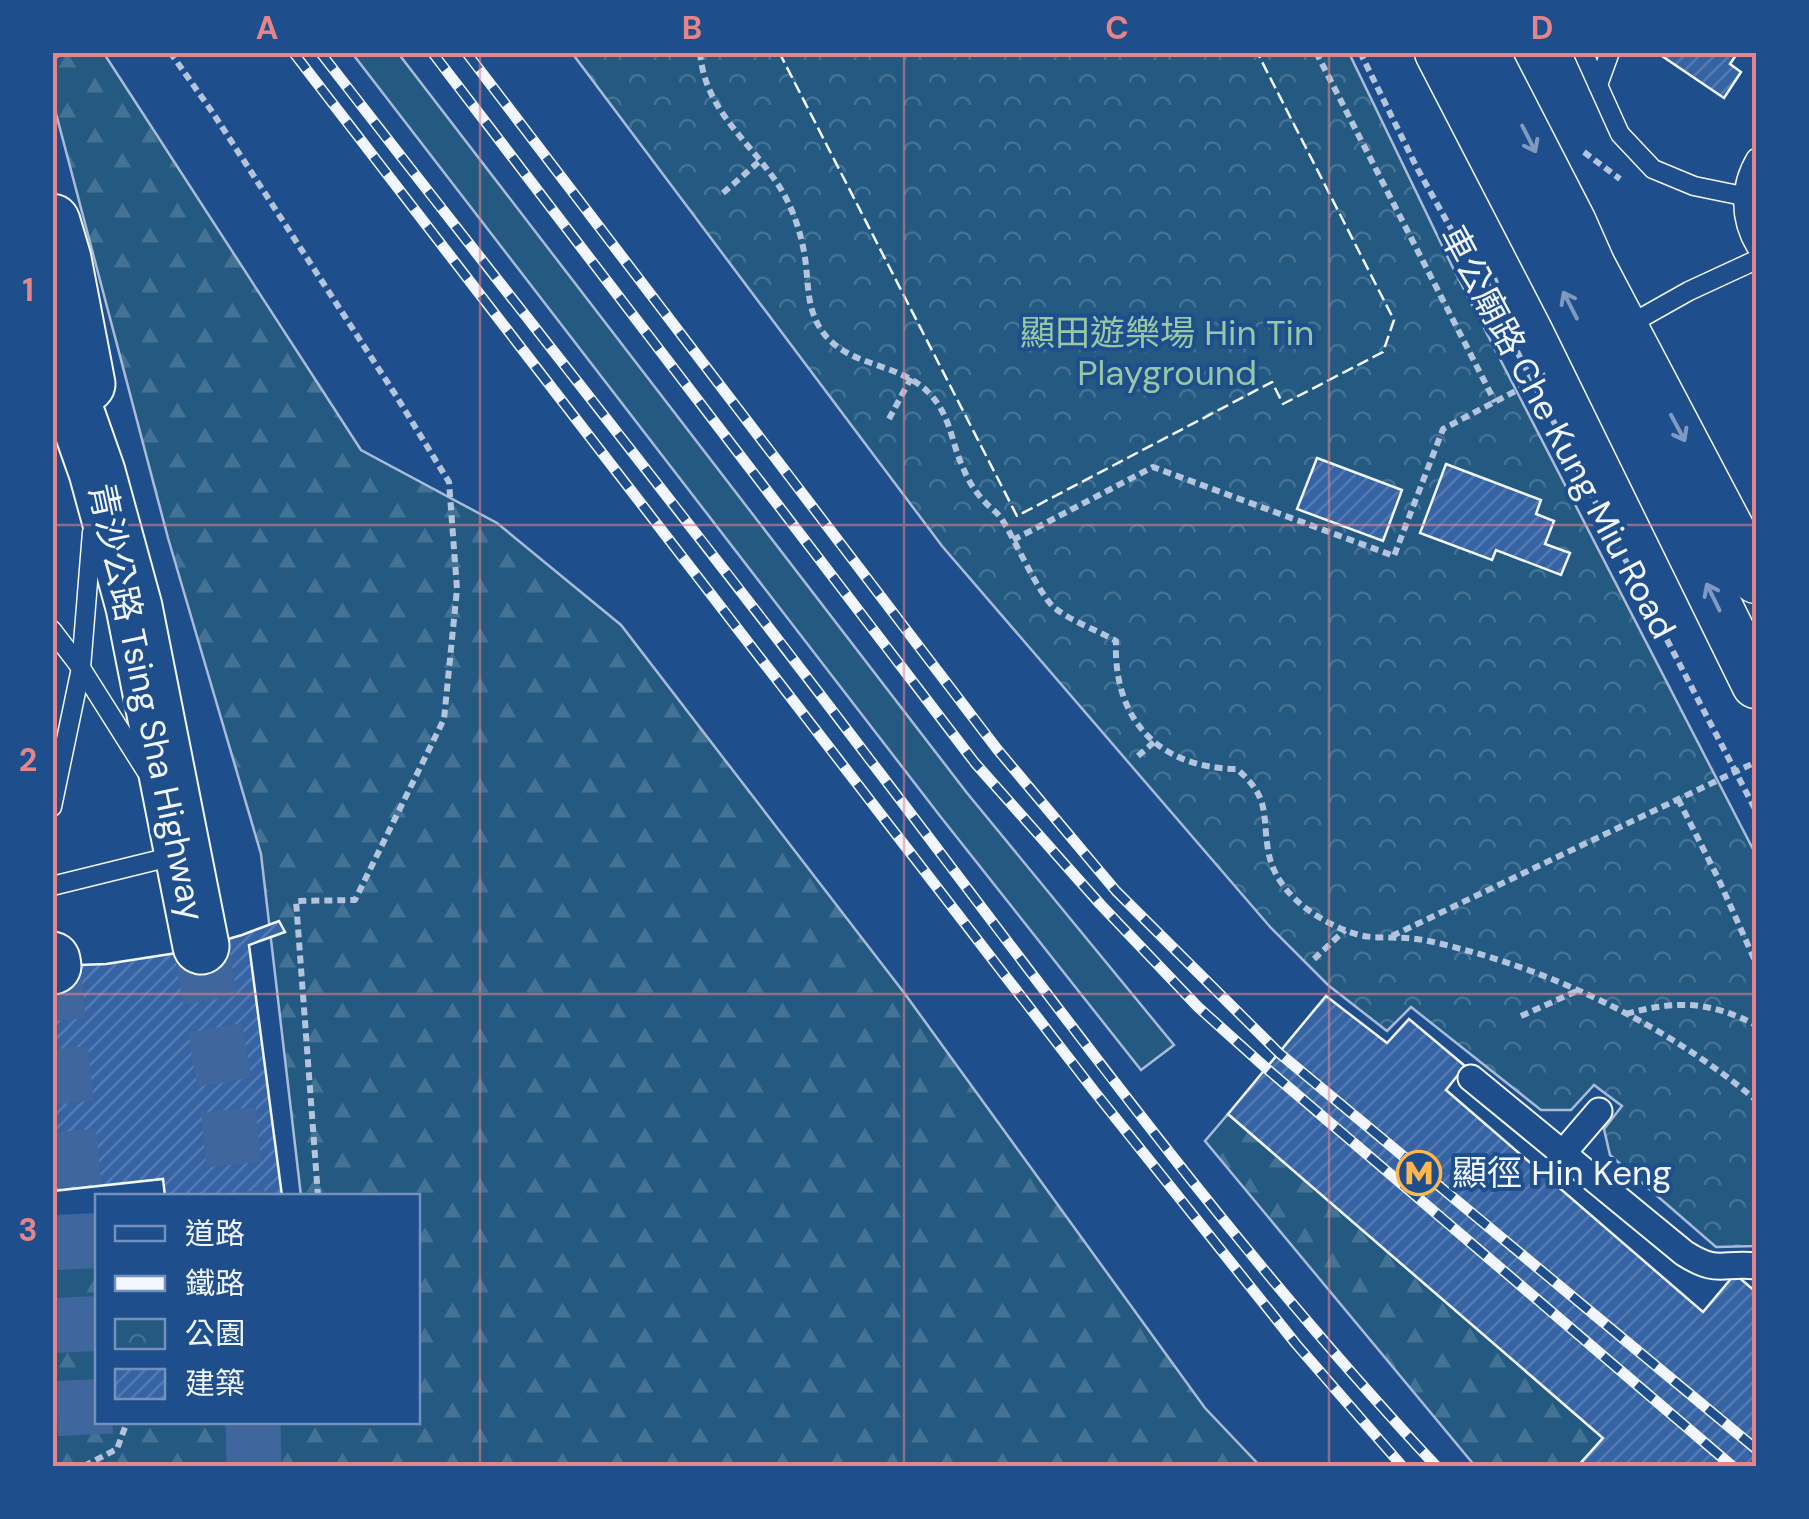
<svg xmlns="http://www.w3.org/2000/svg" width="1809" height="1519" viewBox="0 0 1809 1519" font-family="'DM Sans','Noto Sans TC',sans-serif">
<defs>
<pattern id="forest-firs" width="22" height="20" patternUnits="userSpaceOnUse" patternTransform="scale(2.5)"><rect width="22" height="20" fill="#245a82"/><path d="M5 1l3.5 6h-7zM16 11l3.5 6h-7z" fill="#447295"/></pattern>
<pattern id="park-crowns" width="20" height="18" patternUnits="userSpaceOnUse" patternTransform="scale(2.5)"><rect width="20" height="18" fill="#245a82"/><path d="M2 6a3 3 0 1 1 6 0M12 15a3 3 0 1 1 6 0" fill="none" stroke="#447295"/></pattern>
<pattern id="building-hatch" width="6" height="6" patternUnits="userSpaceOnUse" patternTransform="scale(2.5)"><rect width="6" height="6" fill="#3563a3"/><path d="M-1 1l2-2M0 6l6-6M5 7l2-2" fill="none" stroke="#537ab1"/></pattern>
</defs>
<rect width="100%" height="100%" fill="#1f4e8c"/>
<!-- green -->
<polygon fill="#245a82" stroke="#a8bbd7" stroke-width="2.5" points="352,53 398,53 967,793 1174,1045 1141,1070 940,816"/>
<!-- forest -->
<g fill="url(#forest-firs)" stroke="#a8bbd7" stroke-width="2.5">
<polygon points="103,52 361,450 497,523 621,625 905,994 1205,1408 1260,1466 53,1466 52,1213 54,1221 97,1217 98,1422 418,1422 418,1196 301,1196 261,854 168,538 53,102 53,59 65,53"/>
<polygon points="1228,1114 1603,1438 1578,1466 1475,1466 1205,1141"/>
</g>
<!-- park -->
<polygon fill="url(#park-crowns)" stroke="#a8bbd7" stroke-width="2.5" points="572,53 1349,53 1452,266 1756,855 1756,1246 1716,1247 1610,1155 1604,1129 1622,1106 1594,1085 1571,1110 1541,1110 1411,1007 1387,1031 1328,985 1271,928 942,546"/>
<!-- building -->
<g fill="url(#building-hatch)" stroke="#f2f6ff" stroke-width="2.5">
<polygon points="1656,52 1738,52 1730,64 1741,72 1724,98"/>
<polygon points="1317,458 1402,490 1383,541 1297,509"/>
<polygon points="1446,464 1541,500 1536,514 1554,521 1545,544 1570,553 1561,575 1496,550 1492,560 1420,533"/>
<polygon points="279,921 285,932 249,945 282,1196 165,1196 163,1179 52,1191 52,966 106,964 183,952 242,935"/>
<polygon points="1326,996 1387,1043 1409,1019 1465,1066 1446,1090 1703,1312 1735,1274 1756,1292 1756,1466 1578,1466 1603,1438 1228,1114"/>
</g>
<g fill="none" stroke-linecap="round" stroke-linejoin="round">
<!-- motorway-tunnel -->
<g stroke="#3f679d" stroke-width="55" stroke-dasharray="55 28" stroke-linecap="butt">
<polyline points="201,946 227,1099 237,1196"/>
<polyline points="53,966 74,1187 87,1466"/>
<polyline points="253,1422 254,1466"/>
</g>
<defs>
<g id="service">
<polyline points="1583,52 1620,134 1653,169 1694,186 1743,196"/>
<polyline points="1598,85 1610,52"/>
<path d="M 1756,158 C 1739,186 1739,219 1756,247"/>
<polyline points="1625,327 1689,291 1756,260"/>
<polyline points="52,630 81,668 146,771"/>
<polyline points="52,807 81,668 92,532"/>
<polyline points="52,886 178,855"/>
</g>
<g id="pedestrian">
<path d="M 1471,1078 L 1684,1253 C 1718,1275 1722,1262 1756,1266"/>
<polyline points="1563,1153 1599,1111"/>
</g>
<g id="secondary">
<polyline points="1439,52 1573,311 1756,684"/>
<polyline points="1484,52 1572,223 1591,266 1756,579"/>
</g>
<g id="motorway">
<polyline points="52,222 63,259 87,384"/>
<polyline points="52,344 97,472 134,607 201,946"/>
<polyline points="52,960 53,966"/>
</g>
</defs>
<!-- service casing -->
<use href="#service" stroke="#f2f6ff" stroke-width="21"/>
<!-- pedestrian casing -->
<use href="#pedestrian" stroke="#f2f6ff" stroke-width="29"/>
<!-- secondary casing -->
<use href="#secondary" stroke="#f2f6ff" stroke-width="51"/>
<!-- motorway casing -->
<use href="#motorway" stroke="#f2f6ff" stroke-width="59"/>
<!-- path -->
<g stroke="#b3c4dc" stroke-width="6" stroke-dasharray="8 5" stroke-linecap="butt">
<polyline points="170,52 213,113 395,394 449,482 457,589 444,719 355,900 296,901 318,1196"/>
<path d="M 700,52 C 705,117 760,147 787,200 C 796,218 802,238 805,258 C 809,284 806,308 822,331 C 849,369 900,361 931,395 C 952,419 951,443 964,470 C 969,482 976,493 985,502 C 990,508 996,511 1001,518 C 1014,537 1040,598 1056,609 C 1073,622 1097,630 1116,641 C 1113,719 1158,768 1237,769 C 1270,798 1262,811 1268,850 C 1273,881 1296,904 1322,919 C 1336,927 1355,936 1372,937 C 1387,938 1402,937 1417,939 C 1437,942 1457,948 1476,953 C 1577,982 1676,1033 1756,1100"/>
<polyline points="1316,52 1495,402"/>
<polyline points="1360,52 1417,168 1483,286 1756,811"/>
<polyline points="1584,152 1620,179"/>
<polyline points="723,193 762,159"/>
<polyline points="1483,286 1498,280"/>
<polyline points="889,419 911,378"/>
<polyline points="1013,540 1153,467 1394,556 1443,429 1546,375"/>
<polyline points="1138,756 1154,742"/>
<polyline points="1678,799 1718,878 1756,963"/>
<polyline points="1392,936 1756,762"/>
<polyline points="1314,959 1345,930"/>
<path d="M 1626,1014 C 1676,1000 1709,1001 1756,1025"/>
<polyline points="1521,1016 1577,991"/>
<polyline points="84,1466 117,1449 127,1422"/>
</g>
<!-- service -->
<use href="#service" stroke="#1f4e8c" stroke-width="18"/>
<!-- pedestrian -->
<use href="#pedestrian" stroke="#1f4e8c" stroke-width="25"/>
<!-- secondary -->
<use href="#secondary" stroke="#1f4e8c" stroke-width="48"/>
<!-- motorway -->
<use href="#motorway" stroke="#1f4e8c" stroke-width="55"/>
<defs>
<g id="rail">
<polyline points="293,52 1094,1091 1296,1344 1402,1466"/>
<path d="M 320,52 C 503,289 690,522 870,760 C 1053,1000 1230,1246 1436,1466"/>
<polyline points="432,52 975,763 1100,904 1198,1007 1266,1068 1732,1466"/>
<polyline points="466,52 997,749 1116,891 1279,1053 1756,1449"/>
</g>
</defs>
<!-- rail casing -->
<use href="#rail" stroke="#f2f6ff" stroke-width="11"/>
<!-- rail -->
<use href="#rail" stroke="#1f4e8c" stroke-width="8" stroke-dasharray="22" stroke-linecap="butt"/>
<!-- fence -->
<polyline stroke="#f2f6ff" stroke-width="2.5" stroke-dasharray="12 5" stroke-linecap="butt" points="779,52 1017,516 1272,382 1283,404 1383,352 1394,320 1257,52"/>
</g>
<!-- one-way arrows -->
<defs><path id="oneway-shaft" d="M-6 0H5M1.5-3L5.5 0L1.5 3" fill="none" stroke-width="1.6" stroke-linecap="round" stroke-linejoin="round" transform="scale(2.5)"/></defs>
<g stroke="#7e9ac0">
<use href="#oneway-shaft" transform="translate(1529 139) rotate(63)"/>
<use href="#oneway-shaft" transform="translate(1570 305) rotate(-117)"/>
<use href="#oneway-shaft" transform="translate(1678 428) rotate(62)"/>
<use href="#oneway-shaft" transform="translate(1713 597) rotate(-116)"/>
</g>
<!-- grid -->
<path fill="none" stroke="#e38589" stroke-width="2.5" stroke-opacity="0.55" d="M 480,52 L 480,1466M 904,52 L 904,1466M 1329,52 L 1329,1466M 52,525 L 1756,525M 52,994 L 1756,994"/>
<!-- icons -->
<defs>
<symbol id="metro-ring" viewBox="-11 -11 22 22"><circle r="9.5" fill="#1f4e8c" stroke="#ffb74d" stroke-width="1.5"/><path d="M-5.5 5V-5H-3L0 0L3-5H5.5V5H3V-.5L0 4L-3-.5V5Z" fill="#ffb74d"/></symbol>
</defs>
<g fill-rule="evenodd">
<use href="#metro-ring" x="1394" y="1148" width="50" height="50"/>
</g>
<g text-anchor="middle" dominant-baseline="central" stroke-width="8" stroke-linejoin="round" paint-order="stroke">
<!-- park labels -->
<g font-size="35" fill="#97c8a6" stroke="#1f4e8c">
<text x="1167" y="333">顯田遊樂場 Hin Tin<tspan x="1167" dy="40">Playground</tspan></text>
</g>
<!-- street labels -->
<g font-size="35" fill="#f2f6ff" stroke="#1f4e8c">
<text transform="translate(1558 432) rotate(62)">車公廟路 Che Kung Miu Road</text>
<text transform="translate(147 702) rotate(78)">青沙公路 Tsing Sha Highway</text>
</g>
<!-- poi labels -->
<g font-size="35" fill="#f2f6ff" stroke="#1f4e8c" text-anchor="start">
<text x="1452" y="1173">顯徑 Hin Keng</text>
</g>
</g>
<!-- border -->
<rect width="1809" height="1519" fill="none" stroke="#1f4e8c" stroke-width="110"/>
<!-- legend -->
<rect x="95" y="1194" width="325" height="230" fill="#1f4e8c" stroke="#7391ba" stroke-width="2.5"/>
<rect x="115" y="1226" width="50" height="15" fill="#1f4e8c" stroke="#7391ba" stroke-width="2.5"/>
<text x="185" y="1244" font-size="30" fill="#f2f6ff">道路</text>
<rect x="115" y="1276" width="50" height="15" fill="#f2f6ff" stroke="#7391ba" stroke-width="2.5"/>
<text x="185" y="1294" font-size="30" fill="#f2f6ff">鐵路</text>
<rect x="115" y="1319" width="50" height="30" fill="url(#park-crowns)" stroke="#7391ba" stroke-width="2.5"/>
<text x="185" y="1344" font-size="30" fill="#f2f6ff">公園</text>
<rect x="115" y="1369" width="50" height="30" fill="url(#building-hatch)" stroke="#7391ba" stroke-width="2.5"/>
<text x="185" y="1394" font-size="30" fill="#f2f6ff">建築</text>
<rect x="55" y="55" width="1699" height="1409" fill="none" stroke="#e38589" stroke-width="4"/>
<g font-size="32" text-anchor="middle" font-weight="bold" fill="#e38589">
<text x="267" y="39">A</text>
<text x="692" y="39">B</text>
<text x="1117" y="39">C</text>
<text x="1542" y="39">D</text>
<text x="28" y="301">1</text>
<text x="28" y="771">2</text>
<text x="28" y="1241">3</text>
</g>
</svg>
